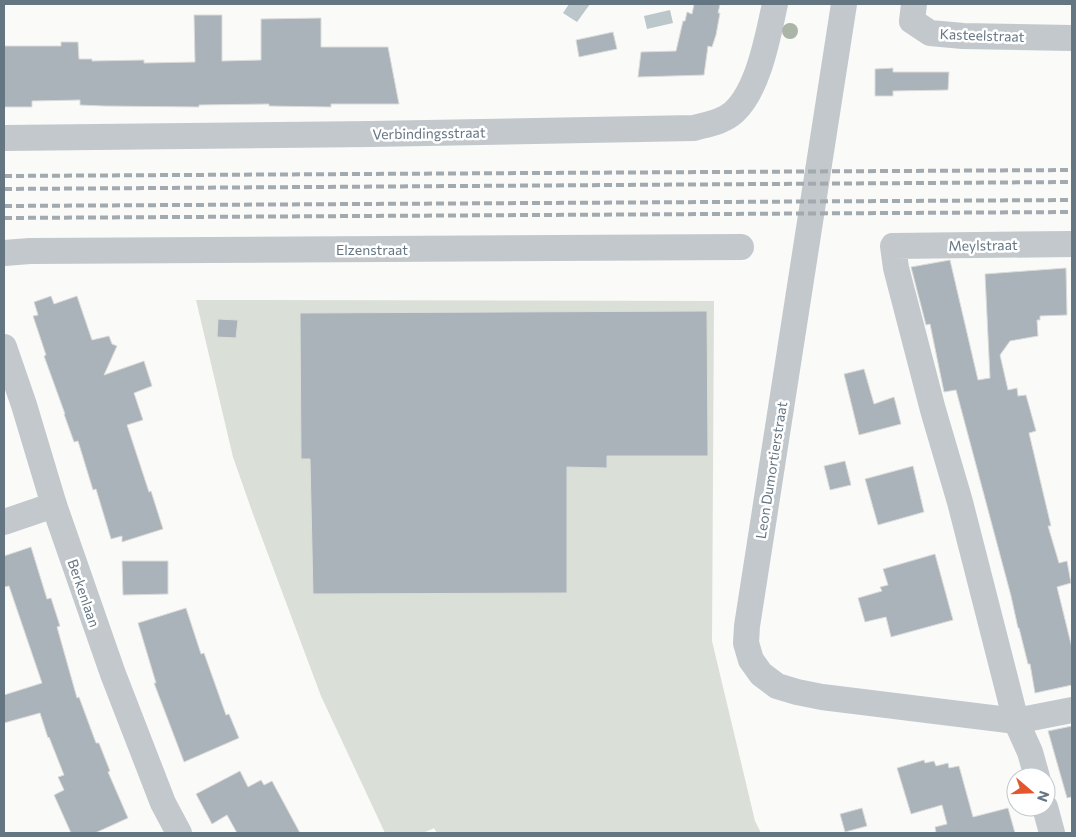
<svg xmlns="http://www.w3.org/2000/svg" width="1076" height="837" viewBox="0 0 1076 837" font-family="Commissioner,sans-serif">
<rect width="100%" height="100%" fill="#fafaf8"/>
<!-- pitch -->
<polygon fill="#dadfd7" points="196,300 714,301 712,641 755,821 761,833 437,833 434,828 423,833 385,833 321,696 253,514 233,457"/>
<!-- water -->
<g fill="#bbc7cb">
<polygon points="569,4 590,4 577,22 563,13"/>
<polygon points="670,10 673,23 647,29 644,16"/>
</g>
<!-- building -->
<g fill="#aab3b9" stroke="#dcdcda">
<polygon points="694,4 720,4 718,13 720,13 716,35 712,47 708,46 704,75 638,77 641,52 676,51 683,21 685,21 687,12 692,14"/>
<polygon points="194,15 222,15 222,61 261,60 261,19 321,18 321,47 388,47 399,104 331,104 331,107 269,106 269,104 199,105 199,107 104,106 80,105 80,100 32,101 32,107 4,107 4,46 61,46 61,42 78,42 79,59 92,59 92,61 144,60 144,63 195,62"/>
<polygon points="613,32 617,49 579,57 576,40"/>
<polygon points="893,68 893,72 949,72 948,90 893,91 893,96 875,96 875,69"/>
<polygon points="950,260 978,380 990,378 985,274 1066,268 1067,315 1040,316 1040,320 1037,320 1038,336 1010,341 1000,355 1008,390 1017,388 1018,396 1026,395 1036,431 1029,433 1051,526 1048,526 1059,563 1067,561 1071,583 1057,587 1072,648 1072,685 1035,693 1030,664 1028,664 1019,628 1018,628 1011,596 956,390 944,392 930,324 926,325 911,267"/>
<polygon points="51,296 54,304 77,296 92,340 109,336 112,344 117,346 104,375 144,361 152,386 134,393 143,420 127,425 149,492 151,491 163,529 122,542 122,536 111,539 96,489 93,490 78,441 74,442 64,414 65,414 44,356 46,355 33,316 38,315 34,302"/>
<polygon points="707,311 708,456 607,456 607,468 567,467 567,593 313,594 310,459 301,459 300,313"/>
<polygon points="218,319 238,320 236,338 217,337"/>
<polygon points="864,369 874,404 894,397 901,424 859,435 844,374"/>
<polygon points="845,461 851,485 830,490 824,466"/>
<polygon points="913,466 924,512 878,525 865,479"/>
<polygon points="31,547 47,599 51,598 60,626 57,627 77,698 79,697 96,743 99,743 110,771 108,772 128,818 95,833 71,833 54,795 64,790 58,777 64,775 49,737 48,738 40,713 4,723 4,695 42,683 9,586 4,587 4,556"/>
<polygon points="935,554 953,620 891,637 886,617 865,622 858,598 882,591 880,587 888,585 883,569"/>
<polygon points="122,561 168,561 168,594 123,595"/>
<polygon points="186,608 201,654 204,653 226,715 229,714 239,738 184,762 154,683 156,683 138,623"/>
<polygon points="1072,726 1072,797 1067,798 1048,731"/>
<polygon points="924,760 925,763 934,761 936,766 948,763 949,768 959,766 973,817 1008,808 1015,833 936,833 935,827 947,824 942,805 911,814 897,768"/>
<polygon points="240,771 248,787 261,780 264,785 272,781 300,833 237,833 227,815 212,824 196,794"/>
<polygon points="862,808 867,826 845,832 840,814"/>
</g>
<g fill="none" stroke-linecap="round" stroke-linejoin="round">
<!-- minor -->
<g stroke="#c3c8cc" stroke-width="26">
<polyline points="844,4 747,626 746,643 751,660 761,674 777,686 797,692 822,697 1016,721 1072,710"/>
<polyline points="914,4 912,21 930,33 963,36 1072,38"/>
<path d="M 4,138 L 371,134 L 694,128 C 708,124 723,122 734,112 C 759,89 768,35 775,4"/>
<polyline points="4,253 30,251 741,247"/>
<polyline points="4,347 24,405 54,505 113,674 163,803 179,833"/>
<polyline points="4,522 54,505"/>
<polyline points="1037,777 1030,752 1016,721 960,502 933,410 896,268 893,246 1072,244"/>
<polyline points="1045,807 1052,833"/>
</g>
<!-- rail -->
<g stroke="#a2aab0" stroke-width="4" stroke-dasharray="8 4" stroke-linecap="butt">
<polyline points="4,176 1072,170"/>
<polyline points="4,189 1072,182"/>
<polyline points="4,206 1072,200"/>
<polyline points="4,218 1072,212"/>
</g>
</g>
<!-- trees -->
<circle fill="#aab4a7" cx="790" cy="31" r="8"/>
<g text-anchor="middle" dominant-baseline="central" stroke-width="5" stroke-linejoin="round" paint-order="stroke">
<!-- street labels -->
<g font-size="14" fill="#657683" stroke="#fff">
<text transform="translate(982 35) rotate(2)">Kasteelstraat</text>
<text transform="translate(429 133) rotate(-1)">Verbindingsstraat</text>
<text transform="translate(983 245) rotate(-1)">Meylstraat</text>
<text x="372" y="249">Elzenstraat</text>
<text transform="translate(771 470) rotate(-81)">Leon Dumortierstraat</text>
<text transform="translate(84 593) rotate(71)">Berkenlaan</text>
</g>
</g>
<!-- border -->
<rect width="1076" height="837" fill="none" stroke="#657683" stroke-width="10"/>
<!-- north arrow -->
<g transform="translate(1031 792) rotate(109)"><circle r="24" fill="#ffffff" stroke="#c1c8cd"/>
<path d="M0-4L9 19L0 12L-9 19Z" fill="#e4572e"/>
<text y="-8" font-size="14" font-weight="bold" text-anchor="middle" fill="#657683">N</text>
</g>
</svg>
